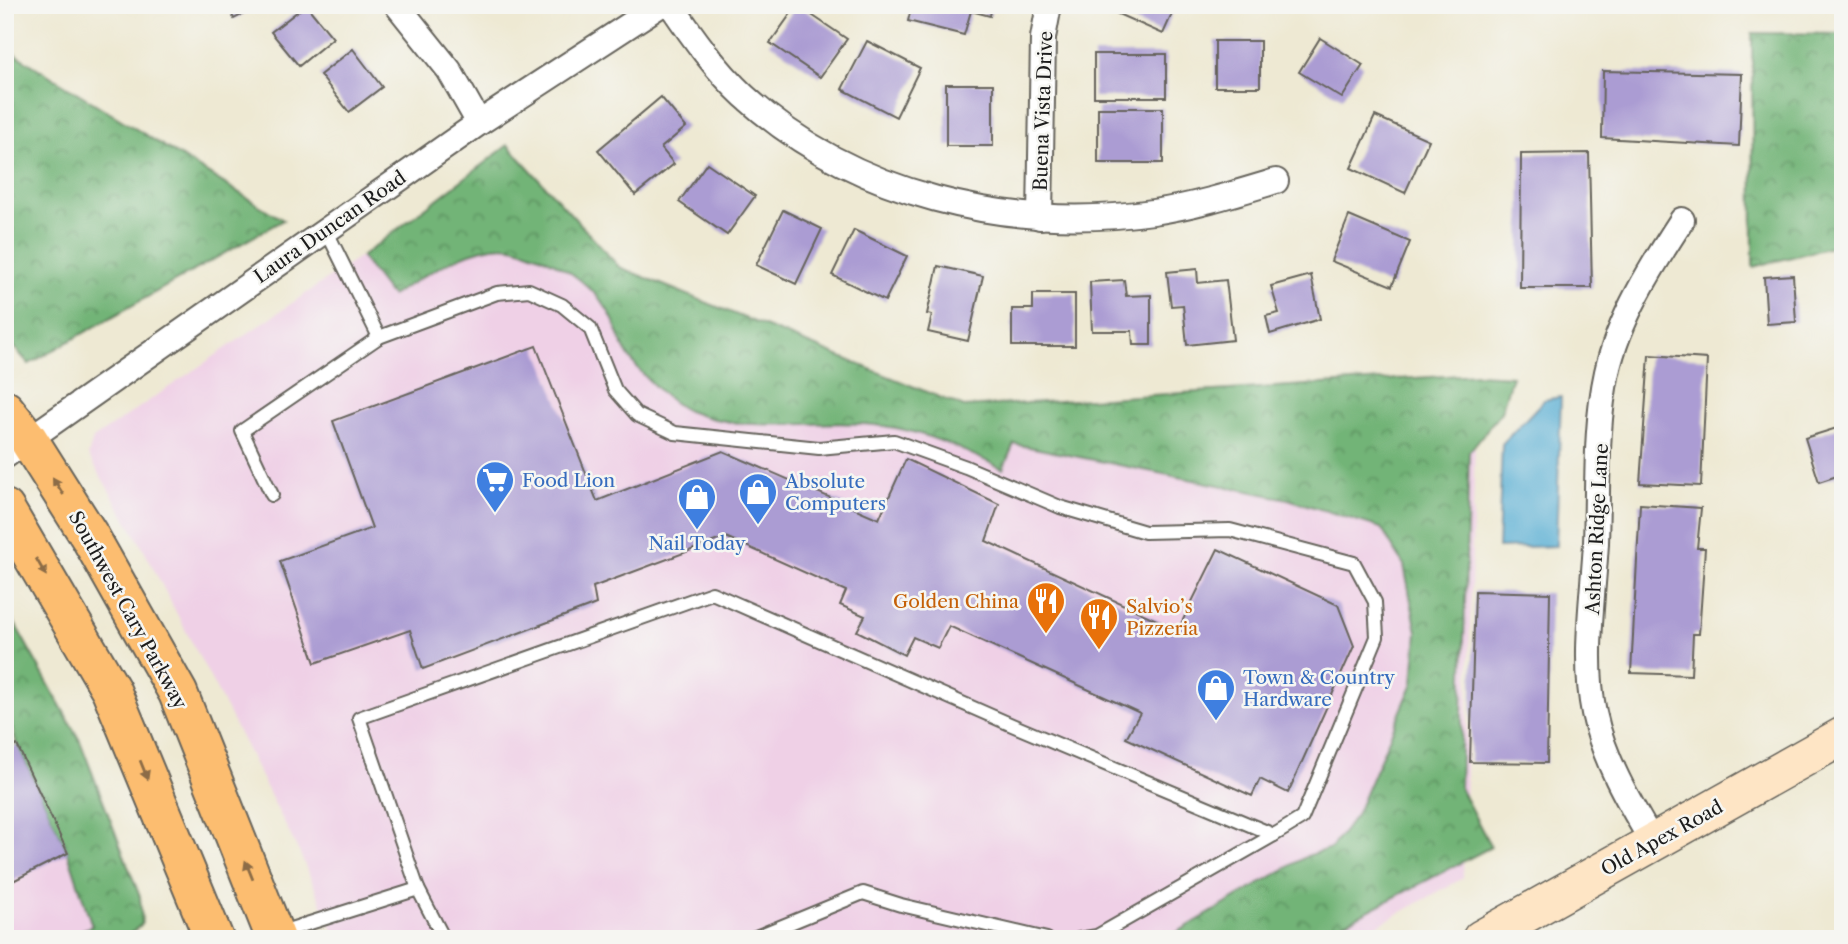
<svg xmlns="http://www.w3.org/2000/svg" width="1848" height="944" viewBox="0 0 1848 944" font-family="'Libre Caslon Text',serif">
<defs>
<pattern id="forest-crowns" width="20" height="18" patternUnits="userSpaceOnUse" patternTransform="scale(1.75)"><rect width="20" height="18" fill="#72b477"/><path d="M2 6a3 3 0 1 1 6 0M12 15a3 3 0 1 1 6 0" fill="none" stroke="#5d9261"/></pattern>
</defs>
<rect width="100%" height="100%" fill="#f6f6f2"/>
<filter id="ink" filterUnits="userSpaceOnUse"><feTurbulence type="fractalNoise" baseFrequency=".0143" numOctaves="2"/><feDisplacementMap in="SourceGraphic" scale="14" xChannelSelector="R" yChannelSelector="G"/><feConvolveMatrix kernelMatrix="1 2 1 2 8 2 1 2 1" color-interpolation-filters="sRGB"/></filter>
<filter id="wash" filterUnits="userSpaceOnUse"><feTurbulence type="fractalNoise" baseFrequency=".00686" numOctaves="4" result="noise"/><feDisplacementMap in="SourceGraphic" scale="28" xChannelSelector="R" yChannelSelector="G"/><feGaussianBlur stdDeviation="1.57" result="paint"/><feColorMatrix in="noise" values="0 0 0 0 0 0 0 0 0 0 0 0 0 0 0 0 0 1.4 0 .05"/><feComposite in="paint" operator="in"/></filter>
<g filter="url(#wash)">
<rect width="100%" height="100%" fill="#eee9d3"/>
<!-- built -->
<g fill="#efd0e6">
<polygon points="508,145 619,267 964,407 1477,374 1463,878 1353,939 337,939 300,854 228,712 138,539 88,455 93,439 383,241"/>
<polygon points="68,853 92,926 62,939 5,939 5,885"/>
</g>
<!-- forest -->
<g fill="url(#forest-crowns)" stroke="#47684a" stroke-width="2">
<polygon points="1752,33 1843,34 1843,244 1753,267"/>
<polygon points="5,48 283,220 29,364 5,337"/>
<path d="M 508,145 L 619,267 L 964,407 L 1477,374 L 1512,376 L 1501,412 L 1469,452 L 1460,788 L 1491,847 L 1314,939 L 1166,939 L 1307,856 L 1331,848 L 1356,815 L 1413,683 L 1417,632 L 1404,565 L 1381,528 L 1288,499 L 1014,444 L 1003,469 C 965,451 925,431 883,426 C 819,417 750,436 688,411 C 668,402 634,368 624,348 C 619,337 616,324 610,314 C 590,280 549,255 512,247 C 475,240 421,278 391,296 L 361,257 Z"/>
<polygon points="5,606 80,741 140,897 142,924 124,939 62,939 92,926 68,853 17,745 5,703"/>
</g>
<!-- water -->
<polygon fill="#57add3" stroke="#3a6478" stroke-width="2" points="1561,397 1556,546 1498,548 1502,444 1544,400"/>
<g id="blocks">
<!-- building -->
<g fill="#ab9cd3">
<polygon points="227,5 261,5 234,19"/>
<polygon points="306,5 333,38 299,66 271,32"/>
<polygon points="797,5 847,39 820,77 770,43"/>
<polygon points="912,5 992,5 990,16 971,11 964,35 908,21"/>
<polygon points="1112,5 1176,5 1163,34 1109,10"/>
<polygon points="1320,38 1363,65 1342,98 1299,72"/>
<polygon points="867,41 920,68 896,117 842,89"/>
<rect x="1215" y="41" width="45" height="46"/>
<polygon points="353,49 382,87 349,112 320,75"/>
<rect x="1094" y="54" width="72" height="43"/>
<polygon points="1603,71 1742,74 1739,146 1602,138"/>
<rect x="946" y="84" width="47" height="62"/>
<polygon points="661,97 686,127 661,148 674,164 635,195 598,150"/>
<rect x="1098" y="108" width="65" height="55"/>
<polygon points="1375,116 1429,140 1405,193 1351,168"/>
<polygon points="1589,153 1592,288 1520,288 1521,154"/>
<polygon points="707,163 755,196 727,235 679,202"/>
<polygon points="783,210 822,229 796,284 756,265"/>
<polygon points="1349,216 1410,242 1392,286 1331,261"/>
<polygon points="854,230 907,256 885,301 832,275"/>
<polygon points="938,266 983,276 968,341 928,332 932,315 927,314"/>
<polygon points="1197,269 1198,283 1226,280 1233,340 1187,345 1183,305 1171,306 1167,272"/>
<polygon points="1311,275 1320,319 1270,334 1266,316 1279,313 1271,286"/>
<polygon points="1793,275 1796,322 1767,324 1764,277"/>
<polygon points="1124,280 1126,296 1151,295 1151,345 1133,345 1132,331 1092,331 1090,282"/>
<polygon points="1033,294 1075,294 1075,346 1012,346 1012,309 1033,309"/>
<polygon points="536,346 597,501 723,451 879,519 906,459 999,504 986,541 1178,630 1218,549 1338,605 1354,646 1288,793 1260,779 1252,796 1126,738 1140,713 949,626 938,648 913,637 904,655 857,631 865,616 840,605 846,591 726,537 593,587 596,604 423,669 410,630 315,663 280,561 372,528 333,421"/>
<polygon points="1649,355 1707,359 1701,486 1640,483"/>
<polygon points="1843,426 1843,474 1819,482 1805,438"/>
<polygon points="1640,504 1701,508 1697,548 1705,548 1699,634 1693,634 1691,675 1631,673"/>
<polygon points="1475,591 1550,593 1547,763 1470,762"/>
<polygon points="17,745 68,853 5,885 5,751"/>
</g>
</g>
</g>
<g filter="url(#ink)">
<use href="#blocks" fill-opacity="0" stroke="#66645c" stroke-width="2"/>
<g fill="none" stroke-linecap="round" stroke-linejoin="round">
<defs>
<g id="lane">
<polyline points="326,230 379,337 497,293 529,290 562,305 590,328 615,390 637,415 675,433 819,448 894,441 966,467 1060,507 1145,532 1230,530 1354,563 1375,602 1377,637 1302,818 1274,835"/>
<polyline points="272,495 242,431 379,337"/>
<polyline points="418,889 359,718 712,593 1012,725 1274,835 1097,936 1079,939"/>
<polyline points="278,933 418,889 444,939"/>
<polyline points="751,939 863,893 901,905 1047,939"/>
</g>
<g id="street">
<polyline points="397,5 449,70 479,123"/>
<path d="M 671,5 C 692,36 716,70 744,96 C 853,195 1009,232 1153,212 C 1195,206 1236,193 1276,181"/>
<polyline points="1040,217 1043,38 1049,5"/>
<polyline points="5,456 479,123 660,5"/>
<path d="M 1653,843 C 1629,802 1604,760 1594,713 C 1583,659 1593,597 1596,543 C 1598,487 1595,426 1607,372 C 1619,318 1652,266 1682,220"/>
</g>
<polyline id="secondary" points="1481,939 1843,736"/>
<g id="primary">
<polyline points="5,410 28,439 90,537 178,693 276,939"/>
<polyline points="5,509 111,690 214,939"/>
</g>
</defs>
<!-- lane casing -->
<use href="#lane" stroke="#66645c" stroke-width="16"/>
<!-- street casing -->
<use href="#street" stroke="#66645c" stroke-width="28"/>
<!-- secondary casing -->
<use href="#secondary" stroke="#66645c" stroke-width="40"/>
<!-- primary casing -->
<use href="#primary" stroke="#66645c" stroke-width="42"/>
<!-- lane -->
<use href="#lane" stroke="#fff" stroke-width="12"/>
<!-- street -->
<use href="#street" stroke="#fff" stroke-width="24"/>
<!-- secondary -->
<use href="#secondary" stroke="#fee5c5" stroke-width="37"/>
<!-- primary -->
<use href="#primary" stroke="#fcbd6f" stroke-width="38"/>
</g>
<!-- one-way arrows -->
<defs><path id="oneway-solid" d="M-6-.8H1V-3.2L6.5 0L1 3.2V.8H-6Z" transform="scale(1.75)"/></defs>
<g fill="#8c6c46">
<use href="#oneway-solid" transform="translate(58 486) rotate(-122)"/>
<use href="#oneway-solid" transform="translate(41 567) rotate(60)"/>
<use href="#oneway-solid" transform="translate(144 770) rotate(68)"/>
<use href="#oneway-solid" transform="translate(249 870) rotate(-112)"/>
</g>
</g>
<!-- icons -->
<defs>
<symbol id="supermarket-pin" viewBox="-11 -11 22 30"><path d="M0 17L-7.5 6A9.5 9.5 0 1 1 7.5 6Z" fill="#3f7fe0" stroke="#f6f6f2"/><path d="M-6-5.5h2.5l.6 2H6L4.5 2H-2.5L-4.4-4H-6ZM-1.5 3.2a1.3 1.3 0 1 0 .1 0ZM3 3.2a1.3 1.3 0 1 0 .1 0Z" fill="#fff"/></symbol>
<symbol id="shop-pin" viewBox="-11 -11 22 30"><path d="M0 17L-7.5 6A9.5 9.5 0 1 1 7.5 6Z" fill="#3f7fe0" stroke="#f6f6f2"/><path d="M-5-2.5h2.3a2.7 3.5 0 0 1 5.4 0H5L5.5 6h-11ZM-1.5-2.5h3a1.5 2.3 0 0 0-3 0Z" fill="#fff"/></symbol>
<symbol id="restaurant-pin" viewBox="-11 -11 22 30"><path d="M0 17L-7.5 6A9.5 9.5 0 1 1 7.5 6Z" fill="#e8710a" stroke="#f6f6f2"/><path d="M-5-6h1v4h1v-4h1v4h1v-4h1v5L-1.5 .5V6h-2V.5L-5-1ZM5-6V6H3V1.5H1.5Q1.5-4 5-6Z" fill="#fff"/></symbol>
</defs>
<g fill-rule="evenodd">
<use href="#supermarket-pin" x="473" y="458" width="44" height="60"/>
<use href="#shop-pin" x="736" y="470" width="44" height="60"/>
<use href="#shop-pin" x="675" y="475" width="44" height="60"/>
<use href="#restaurant-pin" x="1024" y="579" width="44" height="60"/>
<use href="#restaurant-pin" x="1077" y="595" width="44" height="60"/>
<use href="#shop-pin" x="1194" y="666" width="44" height="60"/>
</g>
<g text-anchor="middle" dominant-baseline="central" stroke-width="5" stroke-linejoin="round" paint-order="stroke">
<!-- street labels -->
<g font-size="19" fill="#1c1c1c" stroke="#f6f6f2">
<text transform="translate(1043 111) rotate(-88)">Buena Vista Drive</text>
<text transform="translate(330 227) rotate(-35)">Laura Duncan Road</text>
<text transform="translate(1597 529) rotate(-87)">Ashton Ridge Lane</text>
<text transform="translate(128 610) rotate(61)">Southwest Cary Parkway</text>
<text transform="translate(1662 838) rotate(-29)">Old Apex Road</text>
</g>
<!-- shop labels -->
<g font-size="19" fill="#366cbe" stroke="#f6f6f2" text-anchor="start">
<text x="522" y="480">Food Lion</text>
<text x="785" y="481">Absolute<tspan x="785" dy="22">Computers</tspan></text>
<text x="697" y="543" text-anchor="middle">Nail Today</text>
<text x="1243" y="677">Town &amp; Country<tspan x="1243" dy="22">Hardware</tspan></text>
</g>
<!-- food labels -->
<g font-size="19" fill="#c56008" stroke="#f6f6f2" text-anchor="end">
<text x="1019" y="601">Golden China</text>
<text x="1126" y="606" text-anchor="start">Salvio’s<tspan x="1126" dy="22">Pizzeria</tspan></text>
</g>
</g>
<!-- margin -->
<rect width="1848" height="944" fill="none" stroke="#f6f6f2" stroke-width="28"/>
</svg>
